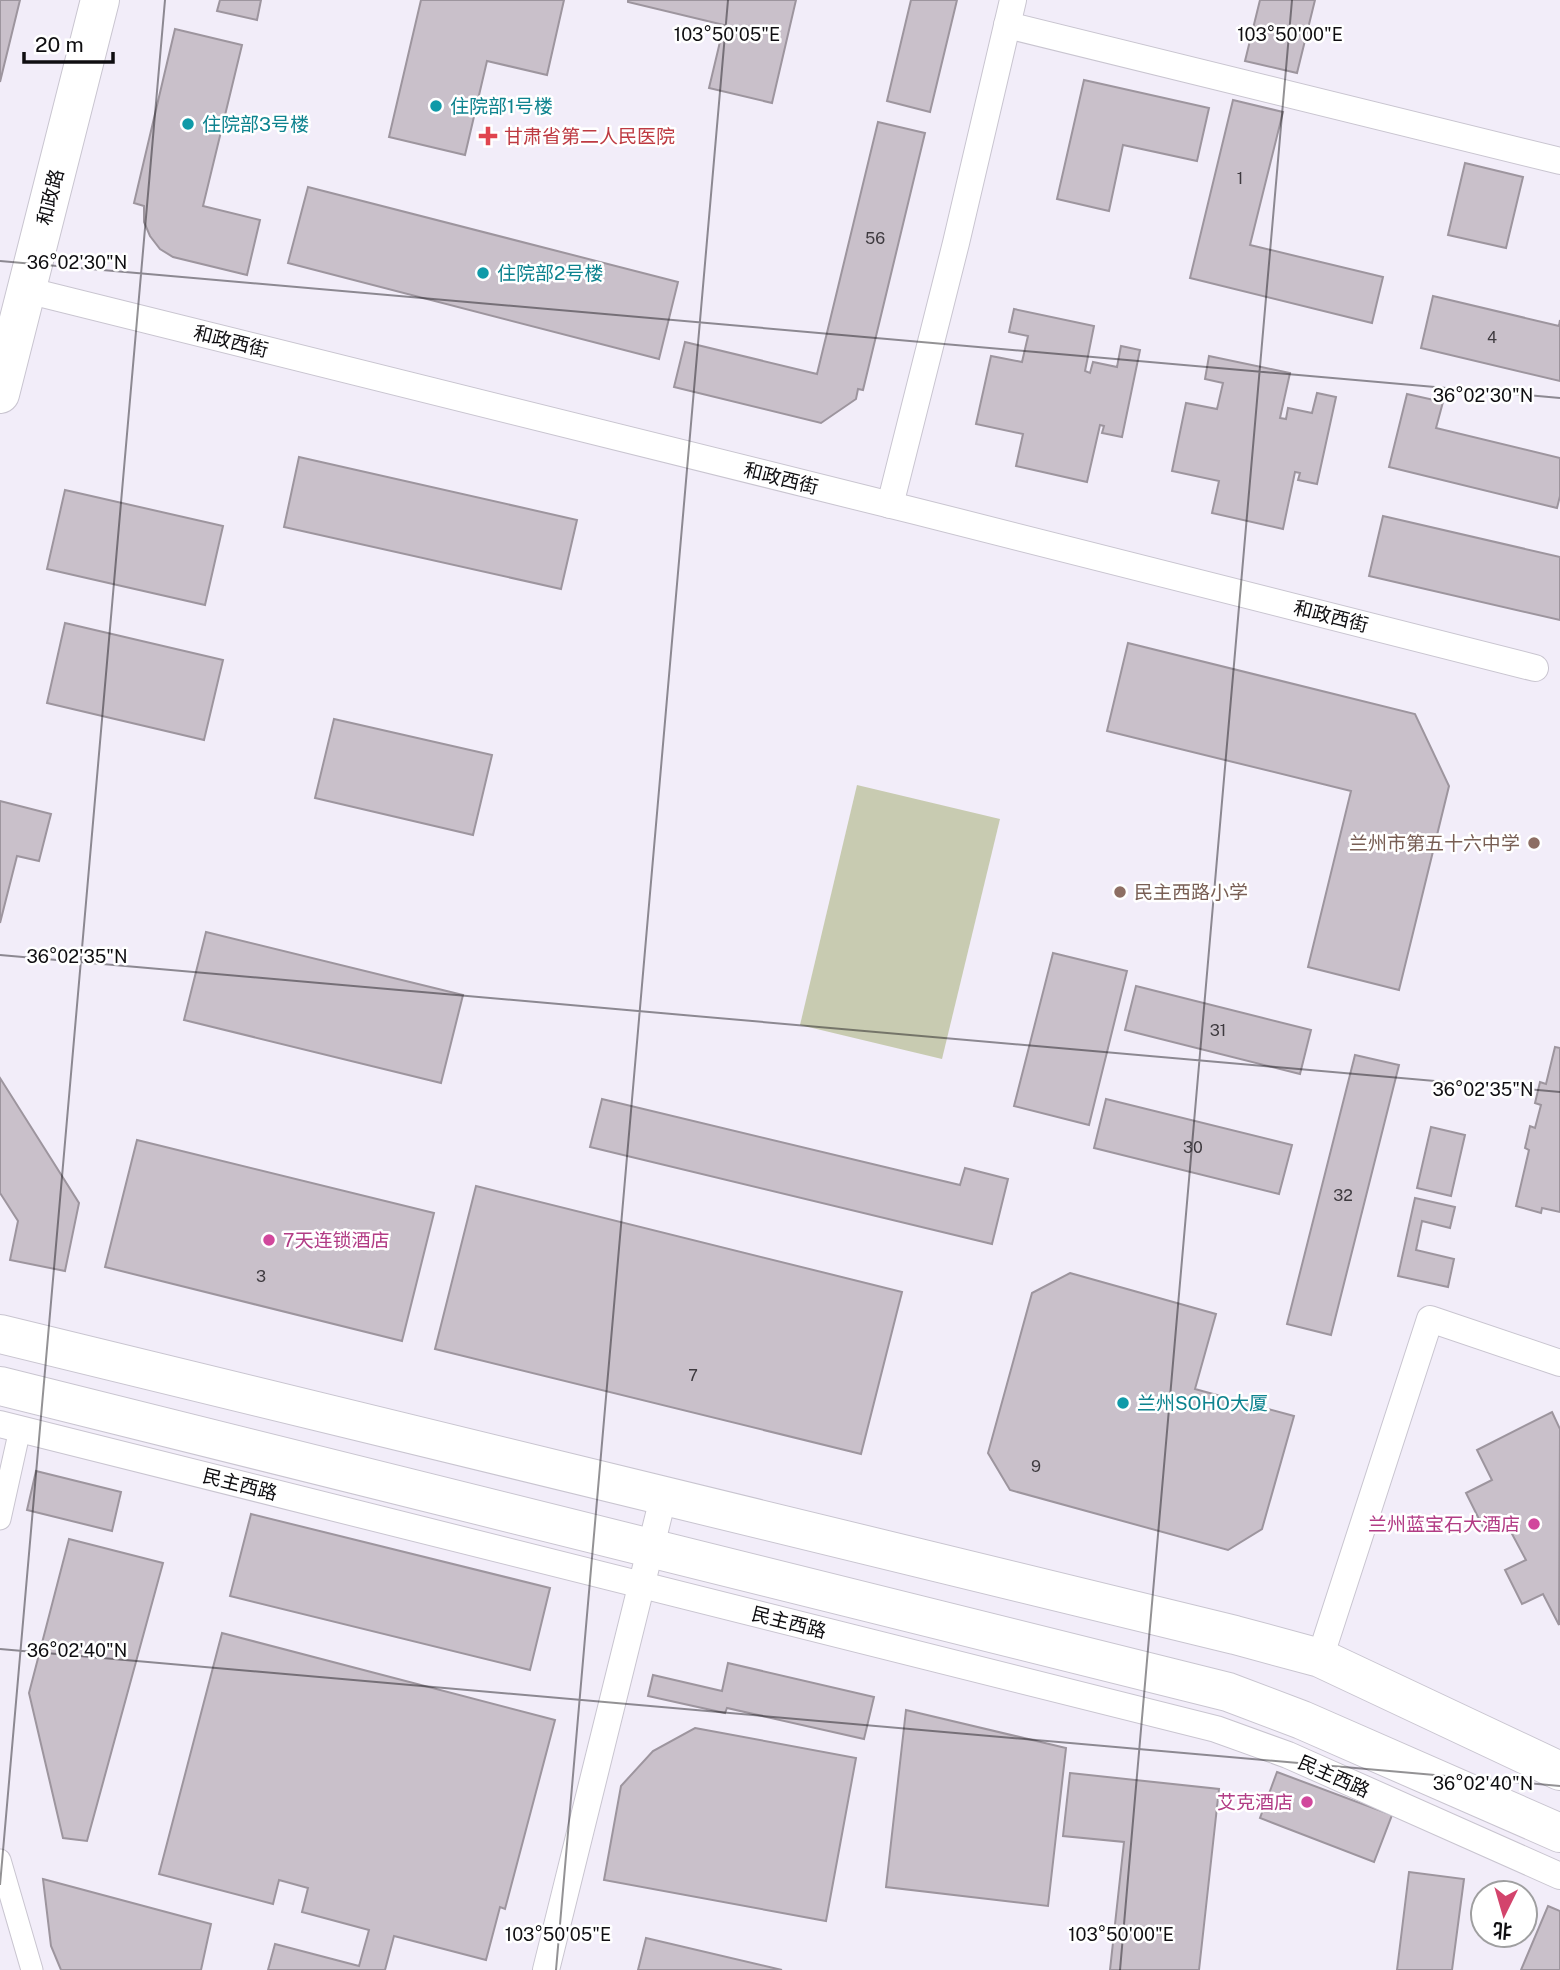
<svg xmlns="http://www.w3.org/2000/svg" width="1560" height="1970" viewBox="0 0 1560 1970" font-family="'Public Sans','Noto Sans SC',sans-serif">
<rect width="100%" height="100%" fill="#f2edf9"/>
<!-- green -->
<polygon fill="#c8cbb1" points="857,785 1000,819 942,1059 800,1025"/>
<!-- building -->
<g fill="#c9c0ca" stroke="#9d959e" stroke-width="2">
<polygon points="0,0 20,0 0,82"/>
<polygon points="220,0 261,0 257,20 217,11"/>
<polygon points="421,0 564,0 547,75 487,61 465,155 389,137"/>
<polygon points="628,0 796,0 772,103 709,88 724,25 628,2"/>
<polygon points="911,0 957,0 930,112 887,101"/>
<polygon points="1260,0 1315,0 1297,73 1245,61"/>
<polygon points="175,29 242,45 203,206 260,220 247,275 173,257 160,249 150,236 144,222 144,206 134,203"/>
<polygon points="1084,80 1209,108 1197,161 1123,145 1109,211 1057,199"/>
<polygon points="1233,100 1283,112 1250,245 1383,277 1372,323 1190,278"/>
<polygon points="878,122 925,133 863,390 858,389 856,399 821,423 674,387 685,342 817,374"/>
<polygon points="1465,163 1523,177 1506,248 1448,235"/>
<polygon points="308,187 678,282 659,359 288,263"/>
<polygon points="1433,296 1559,326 1560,320 1560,381 1421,348"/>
<polygon points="1014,309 1094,326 1085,371 1090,373 1093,362 1117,367 1121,346 1140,350 1122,437 1102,433 1104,426 1100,425 1087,482 1016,466 1023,434 976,424 991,356 1022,362 1028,336 1009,332"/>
<polygon points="1209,356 1290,373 1280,418 1286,419 1288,408 1312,413 1317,393 1336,397 1317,484 1298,480 1300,473 1295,472 1283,529 1212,513 1219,481 1172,471 1186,403 1217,409 1223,383 1205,379"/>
<polygon points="1407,394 1443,402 1436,428 1560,458 1560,496 1557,508 1389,467"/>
<polygon points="299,457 577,520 561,589 284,527"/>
<polygon points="65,490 223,526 205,605 47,569"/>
<polygon points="1383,516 1560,557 1560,620 1369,576"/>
<polygon points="65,623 223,660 204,740 47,703"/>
<polygon points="1128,643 1415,714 1449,786 1399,990 1308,967 1351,791 1107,731"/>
<polygon points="334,719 492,755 473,835 315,798"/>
<polygon points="0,801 51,814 39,861 17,856 0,923"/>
<polygon points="206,932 463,995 441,1083 184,1020"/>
<polygon points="1053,953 1127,971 1089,1125 1014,1106"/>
<polygon points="1136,986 1311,1030 1300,1074 1125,1030"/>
<polygon points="1555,1047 1560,1048 1560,1212 1542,1208 1541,1213 1516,1206 1529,1150 1525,1148 1530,1126 1535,1128 1541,1105 1535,1103 1540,1082 1546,1084"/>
<polygon points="1355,1055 1399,1065 1331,1335 1287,1324"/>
<polygon points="0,1078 79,1203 65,1271 10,1260 18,1221 0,1193"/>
<polygon points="602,1099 960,1185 965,1168 1008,1179 992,1244 590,1147"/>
<polygon points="1106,1099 1292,1145 1279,1194 1094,1148"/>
<polygon points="1431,1127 1465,1135 1451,1196 1417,1188"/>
<polygon points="137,1140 434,1213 402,1341 105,1267"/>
<polygon points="476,1186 902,1292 861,1454 435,1349"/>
<polygon points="1415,1198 1455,1207 1450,1228 1422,1221 1416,1250 1454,1259 1448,1287 1398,1276"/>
<polygon points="1070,1273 1216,1314 1195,1389 1294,1416 1262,1529 1228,1550 1010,1490 988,1453 1032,1293"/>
<polygon points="1552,1412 1560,1429 1559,1625 1543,1594 1522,1604 1505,1570 1526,1560 1504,1519 1484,1529 1466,1493 1492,1480 1477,1450"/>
<polygon points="36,1471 121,1492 112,1531 27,1510"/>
<polygon points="251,1514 550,1588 530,1670 230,1596"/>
<polygon points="69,1539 163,1563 87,1841 63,1838 29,1693"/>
<polygon points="222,1633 555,1720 505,1909 500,1907 486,1960 394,1936 385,1970 268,1970 275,1944 359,1966 369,1930 302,1912 308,1888 279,1880 273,1904 159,1874"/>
<polygon points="728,1663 874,1697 864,1739 727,1708 725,1713 648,1696 653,1675 722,1691"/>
<polygon points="906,1710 1066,1748 1048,1906 886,1887"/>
<polygon points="695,1728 856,1758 826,1921 604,1880 621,1786 653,1751"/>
<polygon points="1277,1772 1392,1815 1374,1862 1260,1818"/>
<polygon points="1070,1773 1219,1789 1199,1970 1110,1970 1124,1842 1063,1836"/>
<polygon points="1409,1872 1464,1879 1452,1970 1397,1970"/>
<polygon points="43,1879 211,1924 201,1970 61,1970 51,1946"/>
<polygon points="1548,1906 1560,1911 1560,1970 1521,1970"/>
<polygon points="646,1938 782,1970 638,1970"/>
</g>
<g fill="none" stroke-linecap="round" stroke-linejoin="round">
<defs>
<g id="pedestrian">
<polyline points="0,1519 20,1429"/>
<polyline points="0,1860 32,1970"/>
</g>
<g id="minor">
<polyline points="1007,25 1560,161"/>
<polyline points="26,290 915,511 1535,668"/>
<polyline points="890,505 956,243 1013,0"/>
<polyline points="0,1424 1216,1729 1288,1755 1560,1876"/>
<polyline points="1320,1658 1430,1319 1560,1363"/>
<polyline points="546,1970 664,1494"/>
</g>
<g id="secondary">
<polyline points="0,394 100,0"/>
<polyline points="0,1334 1235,1635 1320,1658 1560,1771"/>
<polyline points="0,1386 1228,1692 1302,1720 1560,1833"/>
</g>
</defs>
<!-- pedestrian casing -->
<use href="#pedestrian" stroke="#c9c5d0" stroke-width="23"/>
<!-- minor casing -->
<use href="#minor" stroke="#c9c5d0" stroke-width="28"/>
<!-- secondary casing -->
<use href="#secondary" stroke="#c9c5d0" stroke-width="40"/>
<!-- pedestrian -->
<use href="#pedestrian" stroke="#fff" stroke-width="21"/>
<!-- minor -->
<use href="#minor" stroke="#fff" stroke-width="26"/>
<!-- secondary -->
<use href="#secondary" stroke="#fff" stroke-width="38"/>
</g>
<!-- ticks -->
<path fill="none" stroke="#0f0e11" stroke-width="2" stroke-opacity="0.45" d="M 0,261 L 1560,398M 0,955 L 1560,1092M 0,1649 L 1560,1786M 0,1885 L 165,0M 556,1970 L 728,0M 1120,1970 L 1292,0"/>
<!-- markers -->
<g fill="#0f9aa8" stroke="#fff" stroke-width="2.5">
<circle cx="436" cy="106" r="7"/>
<circle cx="188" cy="124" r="7"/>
<circle cx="483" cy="273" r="7"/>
<circle cx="1123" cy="1403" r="7"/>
</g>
<path fill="#e0444e" stroke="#fff" stroke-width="2.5" d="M484.5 125.5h7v7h7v7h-7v7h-7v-7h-7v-7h7z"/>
<g fill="#8d6e63" stroke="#fff" stroke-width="2.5">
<circle cx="1534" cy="843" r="7"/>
<circle cx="1120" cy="892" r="7"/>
</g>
<g fill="#d1479c" stroke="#fff" stroke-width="2.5">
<circle cx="269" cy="1240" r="7"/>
<circle cx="1534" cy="1524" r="7"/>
<circle cx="1307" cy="1802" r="7"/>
</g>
<g text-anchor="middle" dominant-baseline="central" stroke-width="5" stroke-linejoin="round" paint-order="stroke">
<!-- number labels -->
<g font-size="16" fill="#3e3a3f">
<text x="1240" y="178">1</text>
<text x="875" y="238">56</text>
<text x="1492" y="337">4</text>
<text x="1218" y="1030">31</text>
<text x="1193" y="1147">30</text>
<text x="1343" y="1195">32</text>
<text x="261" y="1276">3</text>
<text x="693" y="1375">7</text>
<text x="1036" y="1466">9</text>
</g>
<!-- culture labels -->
<g font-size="19" fill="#0d838f" stroke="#fff" text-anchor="start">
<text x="450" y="106">住院部1号楼</text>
<text x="202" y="124">住院部3号楼</text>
<text x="497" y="273">住院部2号楼</text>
<text x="1137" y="1403">兰州SOHO大厦</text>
</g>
<!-- health labels -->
<g font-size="19" fill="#be3a42" stroke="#fff" text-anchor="start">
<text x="504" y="136">甘肃省第二人民医院</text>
</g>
<!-- street labels -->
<g font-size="19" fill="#0f0e11" stroke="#fff">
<text transform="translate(50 197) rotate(-76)">和政路</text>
<text transform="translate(231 341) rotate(14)">和政西街</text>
<text transform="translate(781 478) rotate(14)">和政西街</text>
<text transform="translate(1331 616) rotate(14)">和政西街</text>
<text transform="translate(240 1484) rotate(14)">民主西路</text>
<text transform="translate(789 1622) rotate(14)">民主西路</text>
<text transform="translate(1334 1776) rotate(24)">民主西路</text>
</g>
<!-- education labels -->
<g font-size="19" fill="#785e54" stroke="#fff" text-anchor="end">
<text x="1520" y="843">兰州市第五十六中学</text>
<text x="1134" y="892" text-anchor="start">民主西路小学</text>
</g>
<!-- hotel labels -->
<g font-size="19" fill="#b23c85" stroke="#fff" text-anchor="end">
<text x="283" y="1240" text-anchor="start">7天连锁酒店</text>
<text x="1520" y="1524">兰州蓝宝石大酒店</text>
<text x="1293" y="1802">艾克酒店</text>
</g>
</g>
<g font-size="18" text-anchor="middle" fill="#0f0e11" stroke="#fff" stroke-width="5" stroke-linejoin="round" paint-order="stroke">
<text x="727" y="41">103°50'05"E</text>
<text x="1290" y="41">103°50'00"E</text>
<text x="77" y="269">36°02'30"N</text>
<text x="1483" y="402">36°02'30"N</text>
<text x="77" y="963">36°02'35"N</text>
<text x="1483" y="1096">36°02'35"N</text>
<text x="77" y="1657">36°02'40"N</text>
<text x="1483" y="1790">36°02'40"N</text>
<text x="558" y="1941">103°50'05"E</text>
<text x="1121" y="1941">103°50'00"E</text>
</g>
<!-- north arrow -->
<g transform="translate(1504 1914) rotate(185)"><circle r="33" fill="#ffffff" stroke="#9f9fa0" stroke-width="2"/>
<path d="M0-5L12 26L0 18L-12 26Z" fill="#d3446c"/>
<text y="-10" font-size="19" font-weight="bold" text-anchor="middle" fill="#0f0e11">北</text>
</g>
<!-- scale -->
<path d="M24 52v10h89v-10" fill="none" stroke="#0f0e11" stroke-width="3.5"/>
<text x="35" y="52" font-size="21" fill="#0f0e11" stroke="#ffffff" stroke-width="5" paint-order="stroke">20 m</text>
</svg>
